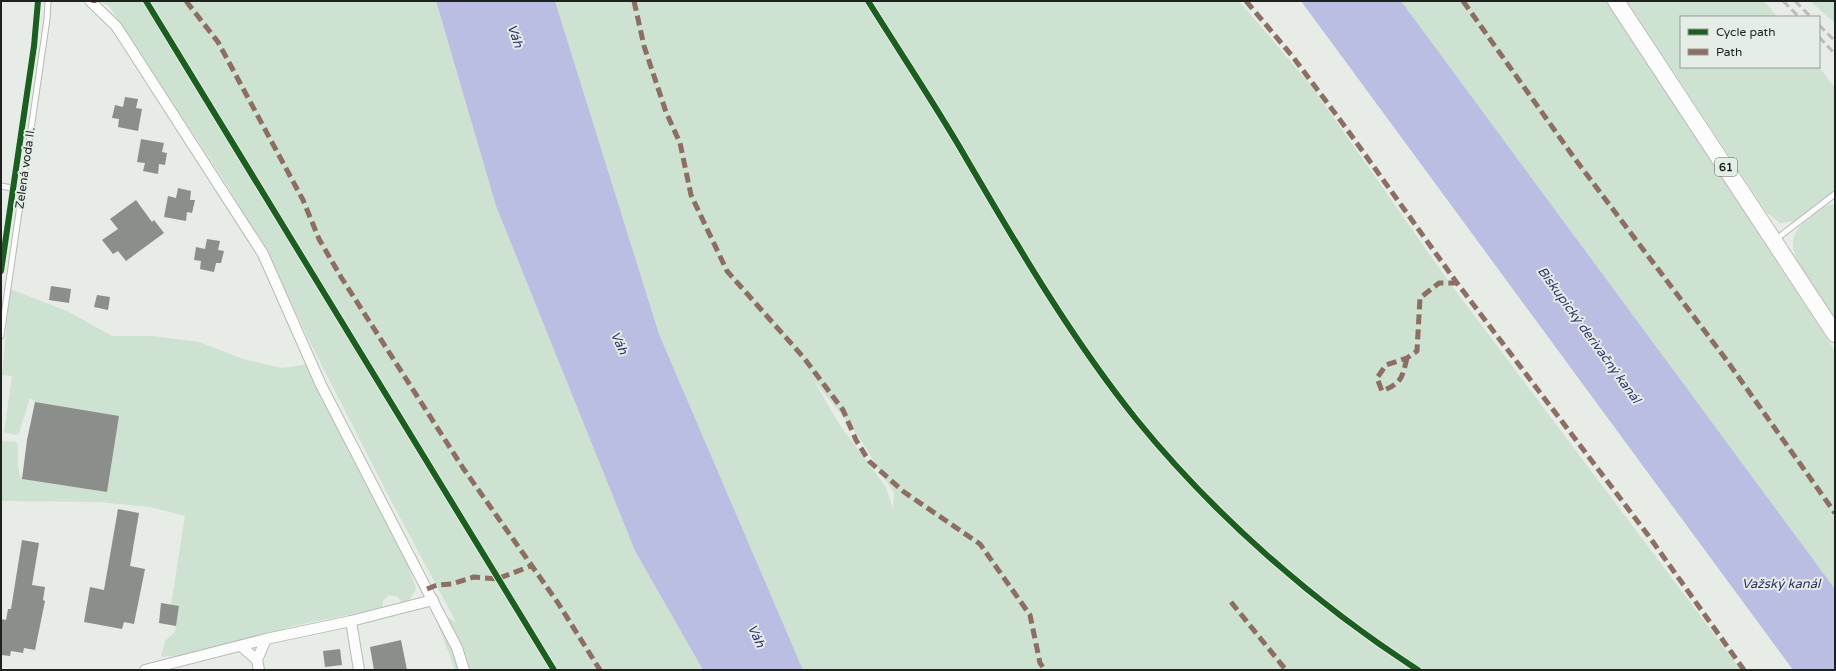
<svg xmlns="http://www.w3.org/2000/svg" width="1836" height="671" viewBox="0 0 1836 671" font-family="'Varela Round',sans-serif">
<rect width="100%" height="100%" fill="#e7ece7"/>
<!-- green -->
<g fill="#cde2d0" fill-rule="evenodd">
<polygon points="100,1 436,1 496,206 635,551 703,670 455,670 431,606 456,622 388,495 315,352 284,288 227,185 109,6"/>
<path d="M 555,1 L 1239,1 L 1310,84 L 1449,282 L 1741,670 L 803,670 L 659,334 ZM 813,379 L 856,433 L 894,493 L 893,509 L 886,487 L 839,424 Z"/>
<polygon points="1401,1 1606,1 1835,351 1835,589"/>
<polygon points="1627,1 1764,1 1778,17 1681,17 1681,67 1819,67 1835,88 1835,191 1796,221 1780,223 1767,213"/>
<polygon points="1810,1 1835,1 1835,23"/>
<path d="M 1835,204 L 1835,320 C 1824,303 1792,262 1793,244 C 1793,232 1800,225 1809,219 C 1818,211 1823,205 1835,204 Z"/>
<path d="M 10,289 L 69,312 L 112,336 L 153,336 L 199,342 L 243,359 L 282,368 L 303,365 L 308,363 L 350,454 L 407,561 L 416,589 L 409,601 L 401,602 L 398,597 L 389,595 L 383,601 L 382,608 L 293,626 L 244,641 L 183,655 L 161,657 L 165,641 L 175,632 L 179,606 L 171,605 L 185,516 L 150,507 L 98,502 L 1,501 L 1,441 L 17,442 C 20,455 15,468 22,479 L 107,492 L 119,416 L 35,402 L 30,398 L 19,433 L 16,435 L 4,432 L 12,376 L 2,375 Z"/>
</g>
<!-- water -->
<g fill="#bbbee3">
<polygon points="436,1 555,1 659,334 803,670 703,670 635,551 496,206"/>
<polygon points="1301,1 1401,1 1835,589 1835,670 1793,670"/>
</g>
<!-- building -->
<g fill="#8b8e8b">
<polygon points="125,97 138,99 136,108 142,109 138,131 118,127 119,119 112,118 115,105 123,107"/>
<polygon points="141,139 164,143 162,152 167,153 165,165 159,164 158,174 143,171 145,163 137,162"/>
<polygon points="178,188 191,191 190,200 195,200 192,213 187,212 186,221 164,217 168,196 176,198"/>
<polygon points="136,200 152,222 154,220 164,233 126,261 118,251 113,254 102,240 118,229 110,219"/>
<polygon points="207,239 220,241 218,250 224,251 221,263 216,263 214,272 200,269 201,261 194,260 196,247 205,249"/>
<polygon points="51,286 71,289 69,303 49,300"/>
<polygon points="97,295 110,297 108,310 94,307"/>
<polygon points="35,402 119,416 107,492 22,479 27,440"/>
<polygon points="118,509 139,513 130,566 145,569 134,624 124,622 122,629 84,622 90,587 104,590"/>
<polygon points="22,540 39,543 32,585 45,587 43,600 45,601 35,650 24,648 23,653 11,651 10,656 1,655 1,619 6,620 8,609 11,609"/>
<polygon points="161,603 179,606 176,626 159,623"/>
<polygon points="401,640 407,670 374,670 370,647"/>
<polygon points="340,649 342,665 325,667 323,651"/>
</g>
<g fill="none" stroke-linecap="round" stroke-linejoin="round">
<defs>
<g id="lane">
<path d="M 868,1 C 898,49 930,97 959,146 C 1014,240 1068,334 1136,419 C 1214,515 1314,603 1418,670"/>
<polyline points="1,186 22,190"/>
<polyline points="1775,240 1835,194"/>
<polyline points="1,336 47,19 48,1"/>
</g>
<g id="street">
<polyline points="90,1 116,26 122,35 263,254 321,385 457,648 464,670"/>
<polyline points="351,621 359,670"/>
<polyline points="241,646 257,660"/>
<polyline points="145,670 266,639 351,621 433,600"/>
<polyline points="259,670 257,660 266,639"/>
</g>
<polyline id="primary" points="1616,1 1835,334"/>
</defs>
<!-- lane casing -->
<use href="#lane" stroke="#b7bab7" stroke-width="7"/>
<!-- street casing -->
<use href="#street" stroke="#b7bab7" stroke-width="12"/>
<!-- primary casing -->
<use href="#primary" stroke="#b7bab7" stroke-width="18"/>
<!-- lane -->
<use href="#lane" stroke="#fbfcfb" stroke-width="5"/>
<!-- street -->
<use href="#street" stroke="#fbfcfb" stroke-width="10"/>
<!-- primary -->
<use href="#primary" stroke="#fbfcfb" stroke-width="16"/>
<!-- rail -->
<g stroke="#bbbcbb" stroke-width="3" stroke-dasharray="8 4" stroke-linecap="butt">
<polyline points="1783,1 1799,17"/>
<polyline points="1795,1 1811,17"/>
<polyline points="1819,25 1835,41"/>
<polyline points="1819,37 1835,54"/>
</g>
<!-- quiet -->
<g stroke="#8d6e63" stroke-width="5" stroke-dasharray="10 5" stroke-linecap="butt">
<polyline points="186,1 218,42 303,200 319,239 341,277 463,468 558,603 600,670"/>
<polyline points="634,1 644,46 666,112 680,143 691,195 727,271 804,358 843,410 856,440 869,461 904,492 980,544 1030,615 1040,663 1045,670"/>
<polyline points="1246,1 1293,57 1346,128 1457,283 1648,535 1744,670"/>
<polyline points="1463,1 1575,159 1725,358 1835,513"/>
<polyline points="94,3 94,1"/>
<path d="M 1407,358 C 1402,378 1402,383 1382,391 L 1377,378 L 1386,365 L 1407,358 L 1417,351 L 1420,298 L 1439,283 L 1457,283"/>
<polyline points="427,589 437,585 452,584 474,577 497,579 531,566"/>
<polyline points="1231,602 1286,670"/>
</g>
<defs>
<g id="cycleway">
<polyline points="146,1 554,670"/>
<path d="M 868,1 C 898,49 930,97 959,146 C 1014,240 1068,334 1136,419 C 1214,515 1314,603 1418,670"/>
<polyline points="1,271 34,46 38,1"/>
</g>
</defs>
<!-- cycleway casing -->
<use href="#cycleway" stroke="#e5eee6" stroke-width="8"/>
<!-- cycleway -->
<use href="#cycleway" stroke="#1b5e20" stroke-width="6"/>
</g>
<g text-anchor="middle" dominant-baseline="central" stroke-width="4" stroke-linejoin="round" paint-order="stroke">
<!-- shield labels -->
<rect fill="#e5eee6" stroke="#5a5e5a" stroke-width="1" x="1715" y="158" width="22" height="18" rx="3"/>
<g font-size="11" font-weight="bold" fill="#1e211e">
<text x="1726" y="167">61</text>
</g>
<!-- street labels -->
<g font-size="12" fill="#1e211e" stroke="#e5eee6">
<text transform="translate(25 168) rotate(-82)">Zelená voda II.</text>
</g>
<!-- water labels -->
<g font-size="13" font-style="italic" fill="#343071" stroke="#e5eee6">
<text transform="translate(515 36) rotate(72)">Váh</text>
<text transform="translate(1589 335) rotate(54)">Biskupický derivačný kanál</text>
<text transform="translate(619 343) rotate(65)">Váh</text>
<text x="1781" y="584">Važský kanál</text>
<text transform="translate(756 636) rotate(65)">Váh</text>
</g>
</g>
<!-- border -->
<rect width="1836" height="671" fill="none" stroke="#1e211e" stroke-width="4"/>
<!-- legend -->
<rect x="1680" y="16" width="140" height="52" fill="#e5eee6" stroke="#959c96"/>
<rect x="1688" y="29" width="20" height="6" fill="#1b5e20" stroke="#959c96"/>
<text x="1716" y="36" font-size="12" fill="#1e211e">Cycle path</text>
<rect x="1688" y="49" width="20" height="6" fill="#8d6e63" stroke="#959c96"/>
<text x="1716" y="56" font-size="12" fill="#1e211e">Path</text>
</svg>
